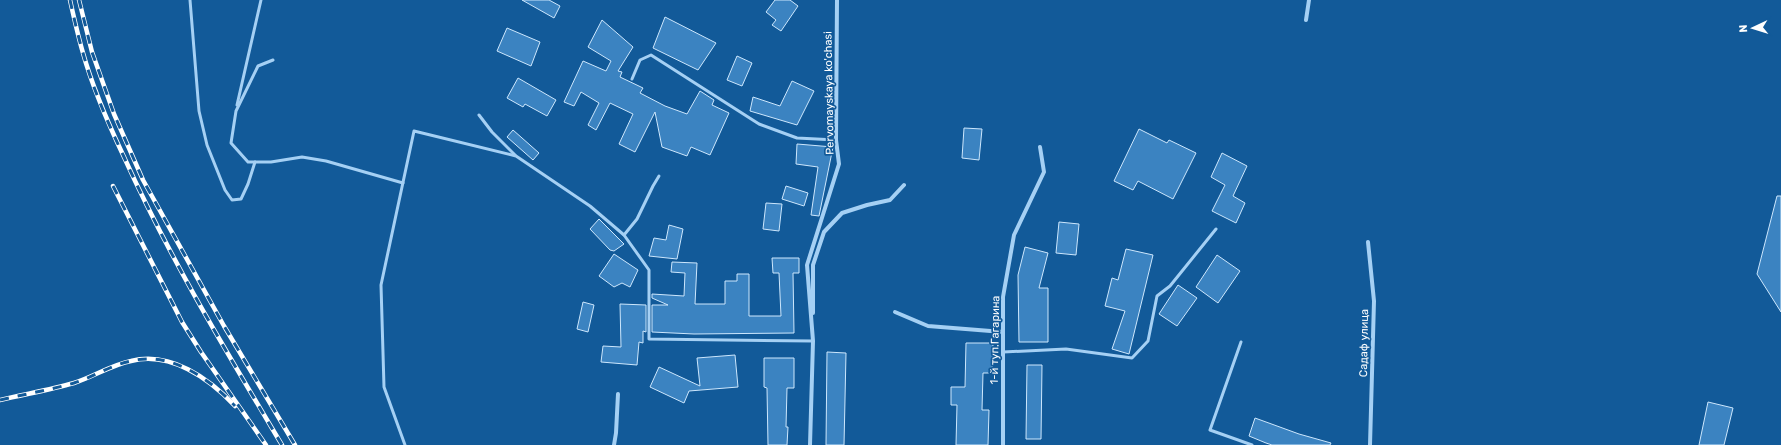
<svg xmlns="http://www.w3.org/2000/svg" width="1781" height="445" viewBox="0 0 1781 445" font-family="Rubik,sans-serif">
<rect width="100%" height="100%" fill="#125a99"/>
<!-- building -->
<g fill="#3b83c1" stroke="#cde7fd">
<polygon points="522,0 549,0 560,6 554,18"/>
<polygon points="775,0 790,0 798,6 781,31 772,25 776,20 766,12"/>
<polygon points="665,17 716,43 698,70 653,48"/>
<polygon points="602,20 633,47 618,71 622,72 620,77 643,88 640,93 665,106 687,114 700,91 714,100 712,105 729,113 710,155 691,147 687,156 662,147 655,112 635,152 619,144 633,114 610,103 596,130 588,125 599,103 581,92 574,106 564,102 583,61 606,71 611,61 588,47"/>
<polygon points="507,28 540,42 531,66 497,51"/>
<polygon points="737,56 752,63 742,86 727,80"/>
<polygon points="518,78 556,100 547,116 525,104 523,107 507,98"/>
<polygon points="792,81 814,91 797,125 750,111 753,97 780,106"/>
<polygon points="964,128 982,129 979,160 962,158"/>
<polygon points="1139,129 1167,143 1169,140 1196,153 1173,199 1138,181 1133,190 1114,181"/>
<polygon points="513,130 539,153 533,160 507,137"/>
<polygon points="797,144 833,147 819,216 811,215 818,167 796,164"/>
<polygon points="1222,153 1247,166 1233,196 1245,203 1236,223 1212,211 1225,185 1211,177"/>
<polygon points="786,186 808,193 804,206 782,199"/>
<polygon points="1777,196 1781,196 1781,312 1757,274"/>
<polygon points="766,203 782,204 779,231 763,229"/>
<polygon points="599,219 624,244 614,251 610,250 590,229"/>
<polygon points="1059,222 1079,224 1076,255 1056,253"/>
<polygon points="669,225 683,229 677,259 649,256 654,238 666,240"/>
<polygon points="1025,247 1048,253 1039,288 1048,288 1048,342 1019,342 1018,275"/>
<polygon points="1126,249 1153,255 1129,354 1112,349 1125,311 1105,306 1112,278 1118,280"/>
<polygon points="614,254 638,270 630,287 622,283 614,287 599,276"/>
<polygon points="1217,255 1240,271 1218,303 1196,287"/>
<polygon points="772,258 799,258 799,273 793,273 794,333 694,334 652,332 652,305 668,305 652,298 652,294 684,296 685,273 671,272 672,262 697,263 695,304 725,304 725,281 737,281 737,274 749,274 749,316 781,316 779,273 773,273"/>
<polygon points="1178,285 1197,298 1177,326 1159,314"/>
<polygon points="583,302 594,305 588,332 577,329"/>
<polygon points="620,304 646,305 646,332 643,331 643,343 639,342 637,365 601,362 603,346 621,347"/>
<polygon points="966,343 993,343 992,373 983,373 982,410 989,410 988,445 956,445 957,405 951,405 951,387 965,387"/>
<polygon points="827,352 846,353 844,445 826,445"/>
<polygon points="735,355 738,387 689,391 684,403 650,387 659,367 700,386 697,358"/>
<polygon points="764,358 794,358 794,388 787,388 786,427 788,427 787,445 768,445 767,388 764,387"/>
<polygon points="1027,365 1042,365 1041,439 1026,439"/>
<polygon points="1708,402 1733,408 1724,445 1699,445"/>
<polygon points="1255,418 1299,434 1331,443 1330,445 1272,445 1266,443 1249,436"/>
</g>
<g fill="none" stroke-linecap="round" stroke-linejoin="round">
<!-- lane -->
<g stroke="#a5d0f4" stroke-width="3">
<polyline points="190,0 199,111 207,145 225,190 232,200 241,199 248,184 255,162"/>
<polyline points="273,60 258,66 236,111 231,143 248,162 271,162 302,157 326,161 403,183"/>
<polyline points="632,79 640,60 651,55 759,124 797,138 836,140"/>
<polyline points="237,105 261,0"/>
<polyline points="479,115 492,132 515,155"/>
<polyline points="624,235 637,219 653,186 659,176"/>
<polyline points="1241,342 1210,430 1252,445"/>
<polyline points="1003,352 1066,349 1132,358 1148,341 1157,296 1170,286 1216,229"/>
<polyline points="405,445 384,387 381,285 414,131 516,156 590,206 624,235 649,270 649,339 813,341"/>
</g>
<!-- street -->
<g stroke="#a5d0f4" stroke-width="4">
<polyline points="1306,20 1309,0"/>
<polyline points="1368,242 1374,301 1370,445"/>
<polyline points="895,312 928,326 1003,332"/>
<polyline points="813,313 813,265 824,232 842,213 867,205 890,200 904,185"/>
<polyline points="614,445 616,433 618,394"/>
<polyline points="810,445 813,341 807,265 839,164 836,140 837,0"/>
<polyline points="1003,445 1003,297 1014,235 1044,172 1040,147"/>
</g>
<defs>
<g id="rail">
<path d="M 70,0 C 74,18 78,36 83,53 C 93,89 108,123 124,157 C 169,257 226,351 282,445"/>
<polyline points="79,0 92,52 114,114 143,180 224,326 295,445"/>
<polyline points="113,186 182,322 201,352 266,445"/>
<path d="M 0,400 C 25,394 50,390 74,383 C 93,377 111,365 131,361 C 170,351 209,378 235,406"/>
</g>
</defs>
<!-- rail casing -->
<use href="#rail" stroke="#fff" stroke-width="4.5"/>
<!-- rail -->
<use href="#rail" stroke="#125a99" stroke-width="3" stroke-dasharray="9" stroke-linecap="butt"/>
</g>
<g text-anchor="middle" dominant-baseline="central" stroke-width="3.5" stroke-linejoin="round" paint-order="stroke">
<!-- street labels -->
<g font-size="11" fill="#fff" stroke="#125a99">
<text transform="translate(829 93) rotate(-91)">Pervomayskaya ko'chasi</text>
<text transform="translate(995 340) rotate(-89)">1-й туп.Гагарина</text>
<text transform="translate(1364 343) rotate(-89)">Садаф улица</text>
</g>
</g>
<!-- north arrow -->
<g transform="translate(1753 28) rotate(266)" stroke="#125a99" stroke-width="3" paint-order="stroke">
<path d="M0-3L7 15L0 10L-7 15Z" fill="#ffffff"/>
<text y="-6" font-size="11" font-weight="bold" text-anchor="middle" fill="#ffffff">N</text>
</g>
</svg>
